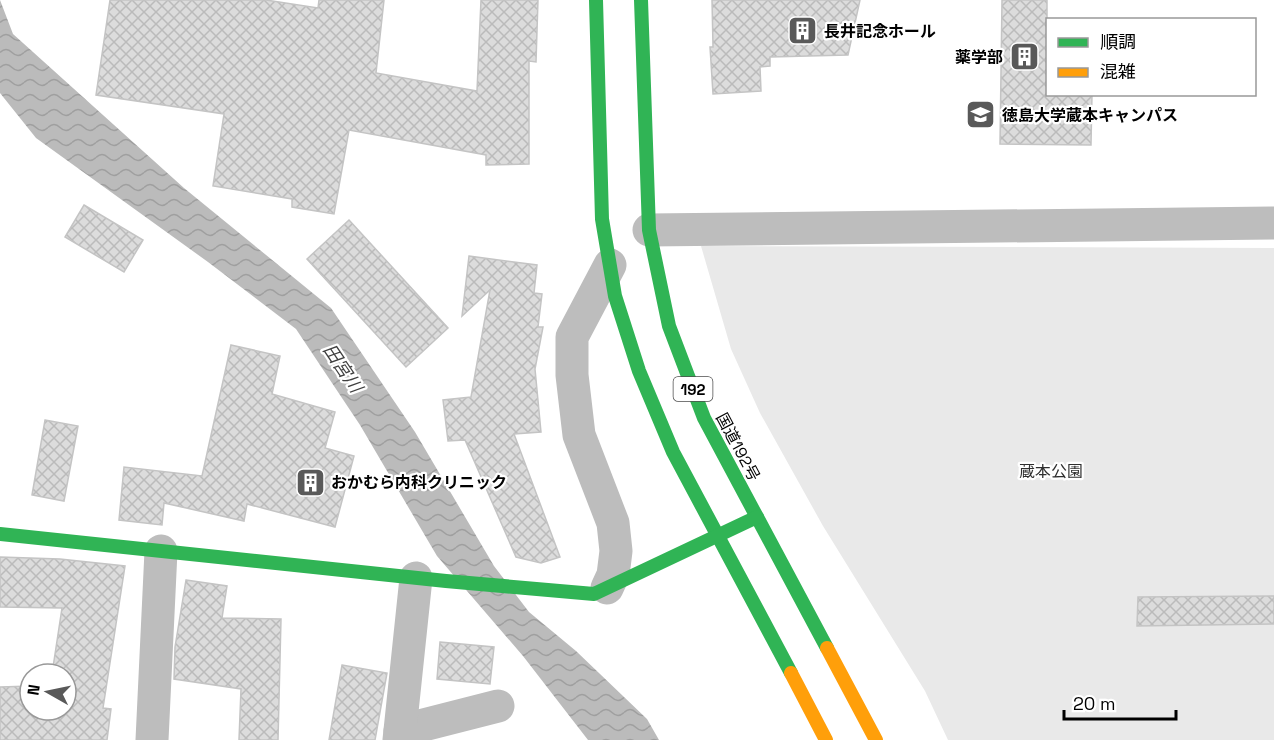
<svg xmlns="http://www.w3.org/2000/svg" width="1274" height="740" viewBox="0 0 1274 740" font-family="'Space Grotesk','Noto Sans JP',sans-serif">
<defs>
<pattern id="water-waves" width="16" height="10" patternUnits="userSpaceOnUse" patternTransform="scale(1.5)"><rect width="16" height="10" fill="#bbb"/><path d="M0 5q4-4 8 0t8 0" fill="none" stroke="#9f9f9f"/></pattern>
<pattern id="building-cross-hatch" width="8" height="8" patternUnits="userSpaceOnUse" patternTransform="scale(1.5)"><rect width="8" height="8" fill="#dcdcdc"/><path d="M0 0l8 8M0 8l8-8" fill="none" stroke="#bbb"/></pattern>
</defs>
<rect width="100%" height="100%" fill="#fff"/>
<!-- green -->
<polygon fill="#e9e9e9" points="701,246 1274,248 1274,740 948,740 925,691 823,526 760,413 731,349"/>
<!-- water -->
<polygon fill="url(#water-waves)" points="0,0 13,34 184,188 331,308 415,432 494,566 529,612 576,651 647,719 659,740 588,740 523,656 437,556 360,425 296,329 208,262 36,138 0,93"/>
<!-- building -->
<g fill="url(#building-cross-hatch)" stroke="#c4c4c4" stroke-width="1.5">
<polygon points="110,0 266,0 318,8 319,0 384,0 376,73 477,91 481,0 538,0 536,62 529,61 529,164 486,165 486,155 349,130 334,214 292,207 292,199 213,186 224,114 96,95"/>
<polygon points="712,0 860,0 848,55 770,57 770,66 760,67 761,91 713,94 710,47 713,47"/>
<polygon points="1002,0 1047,0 1047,94 1092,94 1091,145 1000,144"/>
<polygon points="84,205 143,240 124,272 65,237"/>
<polygon points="349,220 448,328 406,367 307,259"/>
<polygon points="469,256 537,265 534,293 542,294 538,327 543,327 535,369 541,432 514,434 560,557 541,563 516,557 465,440 448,441 443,400 471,397 490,290 462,316"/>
<polygon points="231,345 280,356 272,394 335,412 325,448 354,456 335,527 247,504 244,521 164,503 162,525 119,520 124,467 202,476"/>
<polygon points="45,420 78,426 64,501 32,495"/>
<polygon points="0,557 60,559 125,566 103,708 111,709 107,740 0,740 0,687 30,686 30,710 66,710 66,674 52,674 62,608 0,607"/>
<polygon points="186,580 227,586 222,618 281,619 278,740 239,740 241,689 174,679 175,647"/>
<polygon points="1274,596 1274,624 1137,626 1138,597"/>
<polygon points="440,642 494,647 490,684 437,679"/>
<polygon points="342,665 387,673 375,740 329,740"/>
</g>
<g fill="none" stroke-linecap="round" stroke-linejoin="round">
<!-- street -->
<g stroke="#bdbdbd" stroke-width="33">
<polyline points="649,230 1274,223"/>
<polyline points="607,588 613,575 616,551 613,523 579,435 572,375 572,337 610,265"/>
<polyline points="400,731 498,706"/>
<polyline points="152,740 161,551"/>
<polyline points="399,740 416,578"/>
</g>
<!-- fast -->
<g stroke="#30b455" stroke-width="14">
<polyline points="596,0 602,219 615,296 639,371 673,452 791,673"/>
<polyline points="641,0 649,230 669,326 704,418 827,648"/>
<polyline points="0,534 446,581 594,594 757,517"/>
</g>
<!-- slow -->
<g stroke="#ff9f0a" stroke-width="14">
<polyline points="827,648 876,740"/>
<polyline points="791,673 826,740"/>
</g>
</g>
<!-- icons -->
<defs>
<symbol id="building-square" viewBox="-11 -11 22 22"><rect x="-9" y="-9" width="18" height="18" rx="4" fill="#595959" stroke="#fff"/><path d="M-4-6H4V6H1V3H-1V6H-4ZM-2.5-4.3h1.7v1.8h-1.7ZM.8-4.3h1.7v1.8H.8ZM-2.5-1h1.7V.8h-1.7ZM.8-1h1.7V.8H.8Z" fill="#fff"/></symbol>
<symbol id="university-square" viewBox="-11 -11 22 22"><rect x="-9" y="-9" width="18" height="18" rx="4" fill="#595959" stroke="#fff"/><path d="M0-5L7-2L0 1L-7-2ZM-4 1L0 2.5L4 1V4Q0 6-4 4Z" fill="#fff"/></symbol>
</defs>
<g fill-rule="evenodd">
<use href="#building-square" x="786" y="14" width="33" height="33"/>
<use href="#building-square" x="1008" y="40" width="33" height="33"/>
<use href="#university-square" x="964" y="98" width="33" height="33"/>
<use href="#building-square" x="294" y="466" width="33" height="33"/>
</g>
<g text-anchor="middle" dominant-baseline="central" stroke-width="4.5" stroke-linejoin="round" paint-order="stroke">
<!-- shield labels -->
<rect fill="#fff" stroke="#4c4c4c" stroke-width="1.5" x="673.5" y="377" width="39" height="24" rx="4.5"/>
<g font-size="15" font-weight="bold" fill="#000">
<text x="693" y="389">192</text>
</g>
<!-- poi labels -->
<g font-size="16" font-weight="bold" fill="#000" stroke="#fff" text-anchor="start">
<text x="824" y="31">長井記念ホール</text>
<text x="1003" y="57" text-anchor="end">薬学部</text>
<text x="1002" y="115">徳島大学蔵本キャンパス</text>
<text x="331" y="482">おかむら内科クリニック</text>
</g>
<!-- street labels -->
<g font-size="16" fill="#000" stroke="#fff">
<text transform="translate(738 447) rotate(62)">国道192号</text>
</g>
<!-- park labels -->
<g font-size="16" fill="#2e2e2e" stroke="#fff">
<text x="1051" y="471">蔵本公園</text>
</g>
<!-- water labels -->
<g font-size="18" font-style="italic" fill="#3f3f3f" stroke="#fff">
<text transform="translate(343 368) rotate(56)">田宮川</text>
</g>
</g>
<!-- legend -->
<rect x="1046" y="18" width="210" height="78" fill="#ffffff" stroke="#999999" stroke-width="1.5"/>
<rect x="1058" y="38" width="30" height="9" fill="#30b455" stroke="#999999" stroke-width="1.5"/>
<text x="1100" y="48" font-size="18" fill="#000000">順調</text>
<rect x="1058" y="68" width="30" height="9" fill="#ff9f0a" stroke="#999999" stroke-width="1.5"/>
<text x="1100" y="78" font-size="18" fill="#000000">混雑</text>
<!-- north arrow -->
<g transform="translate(48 692) rotate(279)"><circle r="28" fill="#ffffff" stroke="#999999" stroke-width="1.5"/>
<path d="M0-4.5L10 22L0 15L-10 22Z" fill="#595959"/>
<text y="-9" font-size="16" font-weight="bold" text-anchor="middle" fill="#000000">N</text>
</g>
<!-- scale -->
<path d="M1064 710v9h112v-9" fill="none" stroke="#000000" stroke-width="3"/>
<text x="1073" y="710" font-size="18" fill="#000000" stroke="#ffffff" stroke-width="4.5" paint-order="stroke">20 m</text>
</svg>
